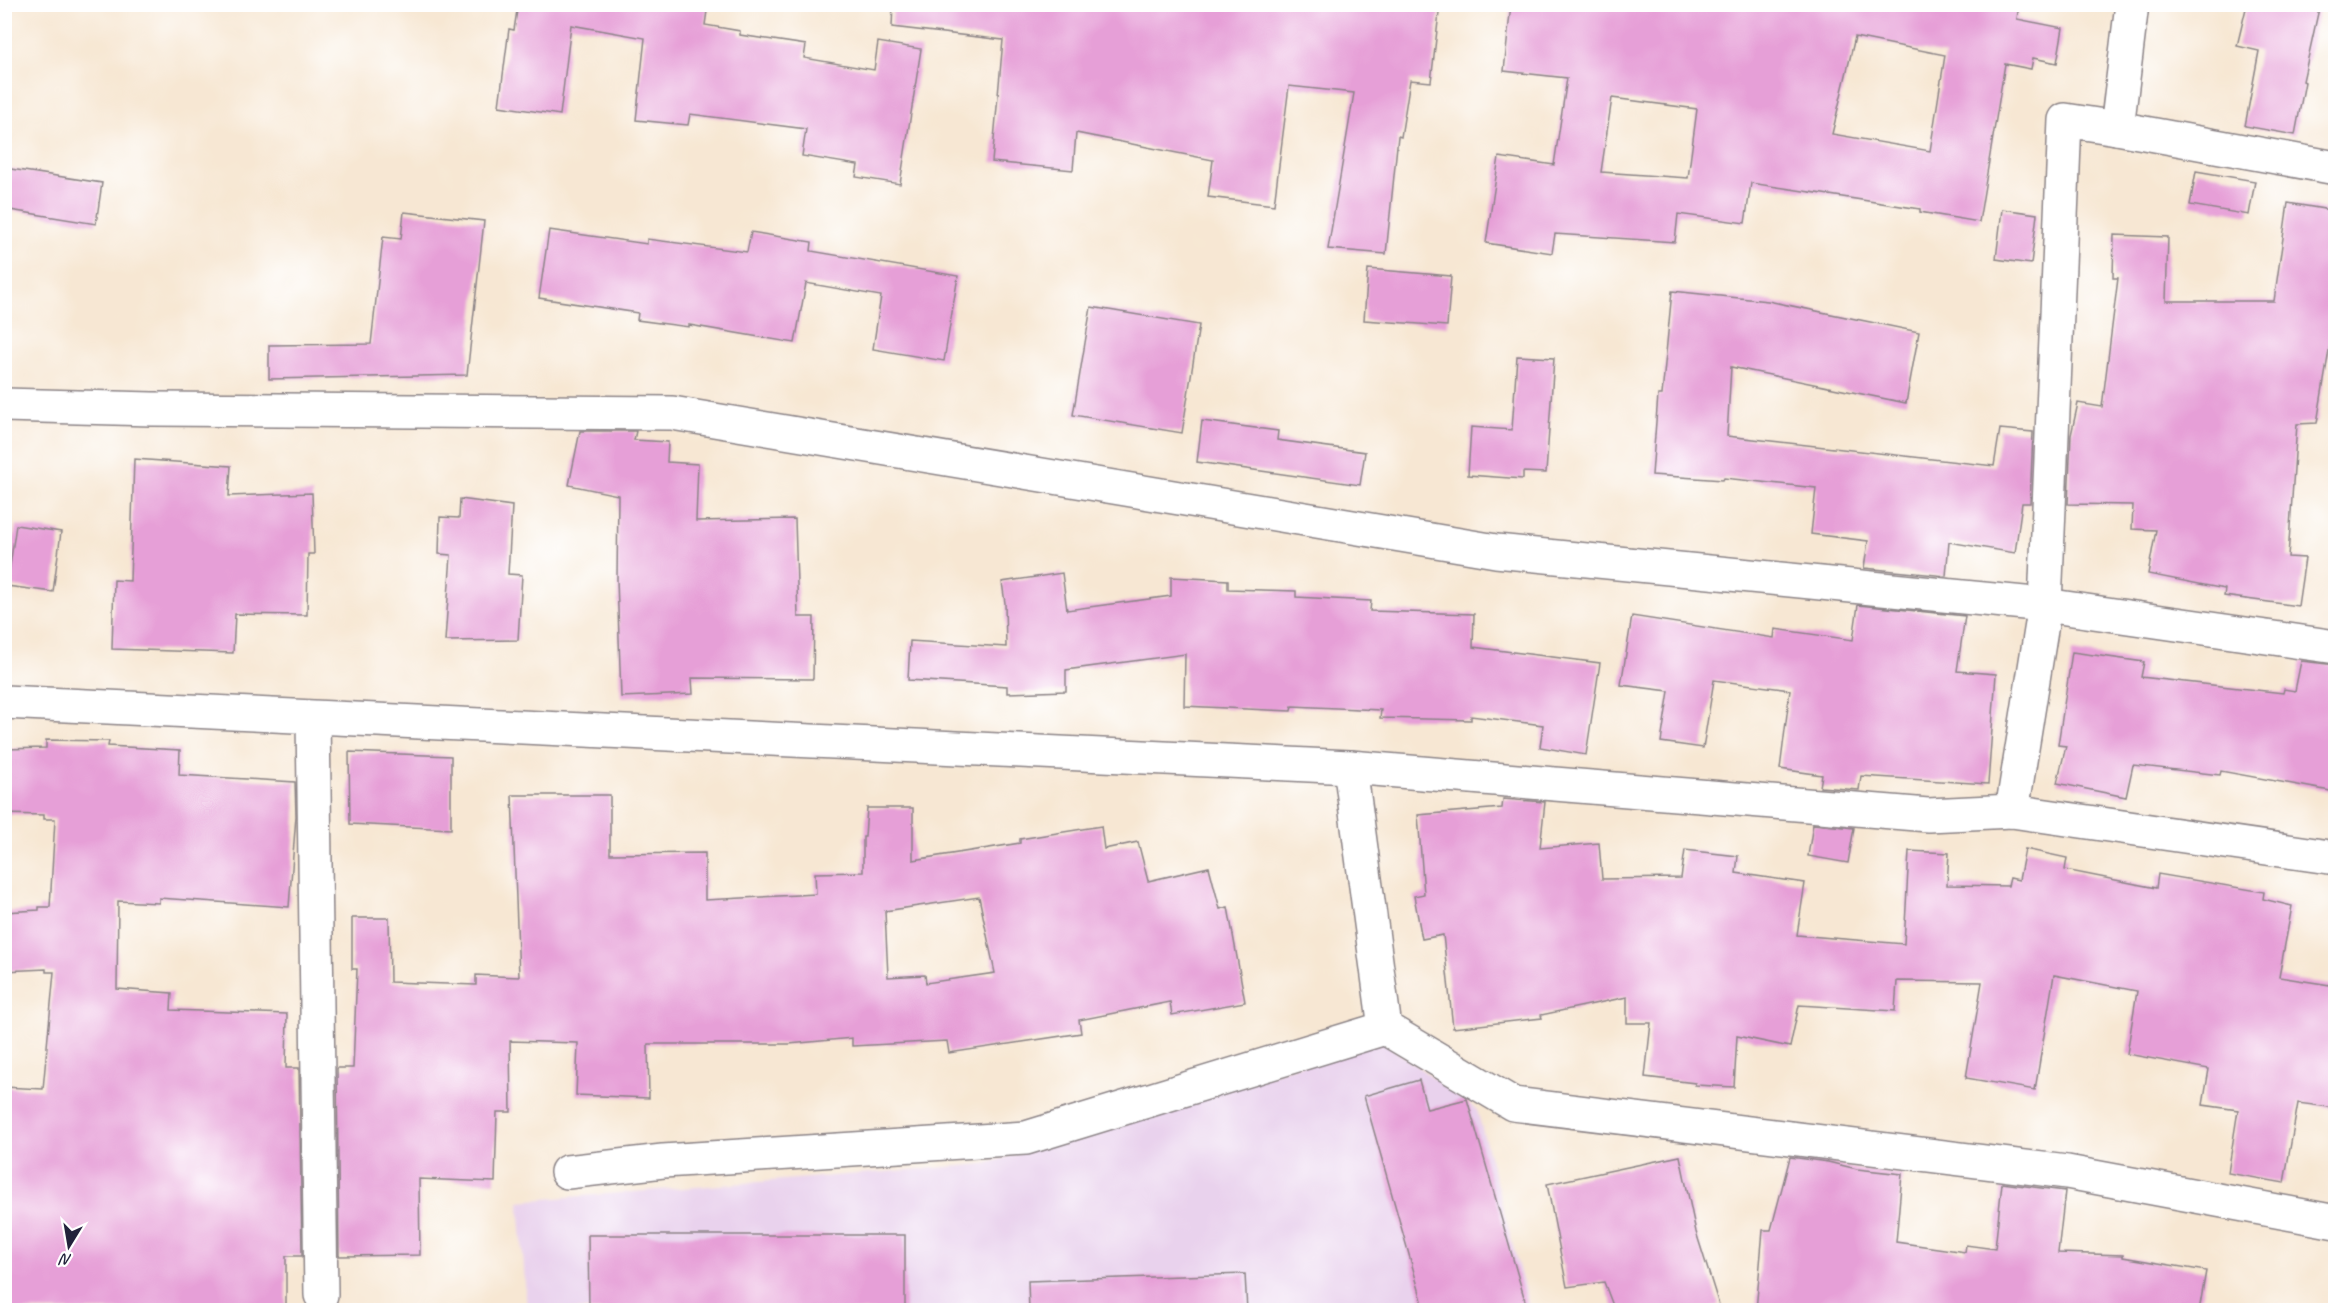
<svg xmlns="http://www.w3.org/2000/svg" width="2340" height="1315" viewBox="0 0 2340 1315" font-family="Caveat,sans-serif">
<rect width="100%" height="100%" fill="#fff"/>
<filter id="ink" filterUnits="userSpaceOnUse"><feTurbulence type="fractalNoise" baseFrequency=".0167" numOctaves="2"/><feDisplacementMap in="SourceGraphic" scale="12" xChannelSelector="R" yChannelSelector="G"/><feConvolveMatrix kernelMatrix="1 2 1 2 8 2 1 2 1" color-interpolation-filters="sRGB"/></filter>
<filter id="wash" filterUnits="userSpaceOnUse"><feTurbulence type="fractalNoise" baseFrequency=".008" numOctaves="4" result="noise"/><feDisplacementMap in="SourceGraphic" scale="24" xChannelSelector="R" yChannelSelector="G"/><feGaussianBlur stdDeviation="1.35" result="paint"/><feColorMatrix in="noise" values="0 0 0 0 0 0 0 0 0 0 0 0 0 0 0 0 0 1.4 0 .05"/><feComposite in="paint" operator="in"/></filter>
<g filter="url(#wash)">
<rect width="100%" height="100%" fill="#f7e7d3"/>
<!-- built -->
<polygon fill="#e9d2ed" points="1374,1035 1477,1110 1530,1310 527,1310 519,1201 985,1164 1303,1064"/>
<g id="blocks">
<!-- building -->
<g fill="#e69fd7" fill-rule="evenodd">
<polygon points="518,4 708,4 705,25 740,31 740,35 806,45 804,58 874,70 878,42 921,49 900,184 856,177 858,165 802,156 806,129 690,114 688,125 636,120 645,38 571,25 560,115 499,106 509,29 514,30"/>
<polygon points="893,4 1440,4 1431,82 1410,80 1401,137 1398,136 1386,254 1328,249 1354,93 1289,86 1274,205 1208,197 1213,160 1076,133 1073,170 992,162 1003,40 892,27"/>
<path d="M 1511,4 L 2019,4 L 2017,19 L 2063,28 L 2057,63 L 2033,58 L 2031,69 L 2005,64 L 1979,222 L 1920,212 L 1920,209 L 1751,183 L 1745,223 L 1678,214 L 1675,242 L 1555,234 L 1552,253 L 1486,243 L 1499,157 L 1554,165 L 1567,78 L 1504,71 ZM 1855,37 L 1945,55 L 1930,151 L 1832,134 ZM 1612,98 L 1697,109 L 1688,178 L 1601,172 Z"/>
<polygon points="2247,4 2320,4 2303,81 2305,82 2295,135 2245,126 2259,51 2237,46"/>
<polygon points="4,168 102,183 96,224 4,209"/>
<polygon points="2196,171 2255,181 2249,215 2190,205"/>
<polygon points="2288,203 2336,211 2336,308 2317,423 2297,424 2288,557 2305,558 2298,606 2224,596 2225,589 2148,574 2156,530 2132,529 2133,505 2068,504 2071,435 2078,403 2102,407 2118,278 2113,278 2114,235 2168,237 2166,301 2274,301"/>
<polygon points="2002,209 2037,214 2031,264 1996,259"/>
<polygon points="404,212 484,221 467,375 269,379 269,345 371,344 383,237 401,239"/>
<polygon points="549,230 647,244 647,239 747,252 751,232 812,242 811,251 958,276 944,361 873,349 881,296 806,283 795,343 689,325 689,327 637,320 638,313 539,298"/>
<polygon points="1368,269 1451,276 1447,326 1364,320"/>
<polygon points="1672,291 1768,301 1919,332 1906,403 1731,367 1727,436 1994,466 2000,429 2033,432 2030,503 2022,503 2015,553 1949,542 1946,576 1864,568 1868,541 1811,534 1816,488 1724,478 1723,480 1652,475 1658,395 1662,395"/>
<polygon points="1091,307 1199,325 1182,433 1073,415"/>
<polygon points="1517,356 1554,358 1546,473 1523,472 1523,479 1468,475 1471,427 1512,430"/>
<polygon points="1202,421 1278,431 1277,440 1365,452 1360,485 1197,462"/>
<polygon points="580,431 636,431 634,440 668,442 667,462 698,464 696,521 795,519 798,617 814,617 813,679 692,678 693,694 621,697 617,579 618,495 569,485"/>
<polygon points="134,459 231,466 229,496 312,493 314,554 308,554 307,615 235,614 233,653 112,649 114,580 130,581"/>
<polygon points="460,499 512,506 508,574 522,575 518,640 445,641 451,555 439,554 440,517 459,518"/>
<polygon points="16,525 61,532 53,592 7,586"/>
<polygon points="1062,573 1067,610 1171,596 1171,577 1228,580 1228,589 1296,591 1296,597 1371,601 1370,611 1474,614 1473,647 1600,663 1586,755 1540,747 1543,725 1471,716 1471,720 1380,718 1381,710 1292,706 1291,711 1184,706 1185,654 1066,670 1066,691 1007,693 1007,686 908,680 910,641 1006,647 1005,603 1002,582"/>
<polygon points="1858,605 1965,616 1957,671 1996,674 1988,784 1861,776 1859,790 1820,787 1822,775 1780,769 1790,690 1714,680 1703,748 1661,742 1669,691 1621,685 1632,616 1774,638 1775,629 1853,640"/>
<polygon points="2072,652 2144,662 2141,677 2283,693 2284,689 2295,691 2301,661 2336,665 2336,792 2221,771 2220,775 2133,765 2126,797 2057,783 2066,746 2058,745"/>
<polygon points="46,740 109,741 108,746 180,750 179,775 295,782 296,816 289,907 159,898 159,903 118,901 117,989 172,993 171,1010 287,1014 286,1068 299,1068 302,1256 286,1256 286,1310 11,1311 10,1285 4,1285 4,1087 43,1089 54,972 46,972 46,969 4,971 4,912 39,910 39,907 50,907 55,819 44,819 44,815 4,814 4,749 46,748"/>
<polygon points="349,752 451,756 451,829 350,824"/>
<path d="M 512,795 L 610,795 L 610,854 L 705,853 L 705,900 L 816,894 L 815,873 L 863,872 L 863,837 L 865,837 L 867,808 L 913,808 L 913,860 L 1020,843 L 1020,839 L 1101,826 L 1104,849 L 1138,842 L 1148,881 L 1209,867 L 1220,909 L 1228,907 L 1245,1002 L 1172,1015 L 1170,1002 L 1079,1020 L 1081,1033 L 949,1053 L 947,1041 L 852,1046 L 852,1038 L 789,1044 L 648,1044 L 649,1098 L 576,1095 L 578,1043 L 510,1041 L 511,1112 L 497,1112 L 495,1182 L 419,1179 L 420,1255 L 339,1256 L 337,1068 L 353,1068 L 357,969 L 352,969 L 352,918 L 389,918 L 390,982 L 476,985 L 476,975 L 519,977 ZM 979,897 L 995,973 L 926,983 L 925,975 L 888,977 L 885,911 Z"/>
<polygon points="1503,799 1545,802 1540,848 1599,843 1602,879 1681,878 1685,850 1738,856 1736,873 1805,883 1797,935 1904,944 1909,851 1949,853 1947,885 2008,886 2010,878 2019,880 2025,849 2067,858 2065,870 2156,888 2158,874 2264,892 2263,899 2292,906 2279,977 2336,986 2336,1108 2298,1103 2284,1183 2228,1173 2238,1110 2203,1105 2209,1069 2127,1054 2137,991 2054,975 2035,1090 1966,1078 1982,982 1897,981 1895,1011 1799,1005 1790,1047 1737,1036 1734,1087 1695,1085 1695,1083 1645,1077 1651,1023 1627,1023 1627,997 1541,1015 1542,1018 1453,1028 1443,935 1422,939 1414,896 1424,894 1418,815 1502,808"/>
<polygon points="1813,824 1854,828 1848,863 1808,856"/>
<polygon points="1419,1080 1427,1109 1467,1099 1528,1311 1425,1311 1364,1096"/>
<polygon points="1680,1156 1696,1232 1719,1305 1701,1311 1615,1311 1604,1282 1567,1287 1547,1184"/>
<polygon points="1790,1157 1828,1162 1857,1169 1902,1174 1896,1242 1965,1252 1966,1245 1995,1249 2002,1183 2065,1191 2058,1253 2123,1255 2123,1257 2206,1271 2199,1311 1756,1311 1763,1230 1771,1230"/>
<polygon points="588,1235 905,1235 905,1311 589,1311"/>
<polygon points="1245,1274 1247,1311 1029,1311 1028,1281"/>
</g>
</g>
</g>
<g filter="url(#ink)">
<use href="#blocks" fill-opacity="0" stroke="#8c8487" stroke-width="1.5"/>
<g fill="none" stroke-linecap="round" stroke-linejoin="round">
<defs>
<g id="minor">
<polyline points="2117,128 2132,4"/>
<polyline points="4,405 152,409 672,413 1496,551 2045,605 2336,647"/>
<polyline points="4,702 1350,767 1928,815 2012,811 2336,858"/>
<polyline points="313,718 321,1295"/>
<polyline points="1350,767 1385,1028"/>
<polyline points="2012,811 2045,605 2065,120 2117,128 2336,168"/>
<polyline points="567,1172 663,1161 1026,1138 1385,1028 1513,1104 2067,1172 2336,1222"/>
</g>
</defs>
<!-- minor casing -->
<use href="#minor" stroke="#8c8487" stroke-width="36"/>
<!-- minor -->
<use href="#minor" stroke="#fff" stroke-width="33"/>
</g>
</g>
<!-- margin -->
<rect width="2340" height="1315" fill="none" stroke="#fff" stroke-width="24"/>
<!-- north arrow -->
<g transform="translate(69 1246) rotate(191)" stroke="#ffffff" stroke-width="4.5" paint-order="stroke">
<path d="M0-4.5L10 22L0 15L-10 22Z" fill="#22223b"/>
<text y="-9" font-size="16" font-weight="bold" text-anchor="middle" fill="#22223b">N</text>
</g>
</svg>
